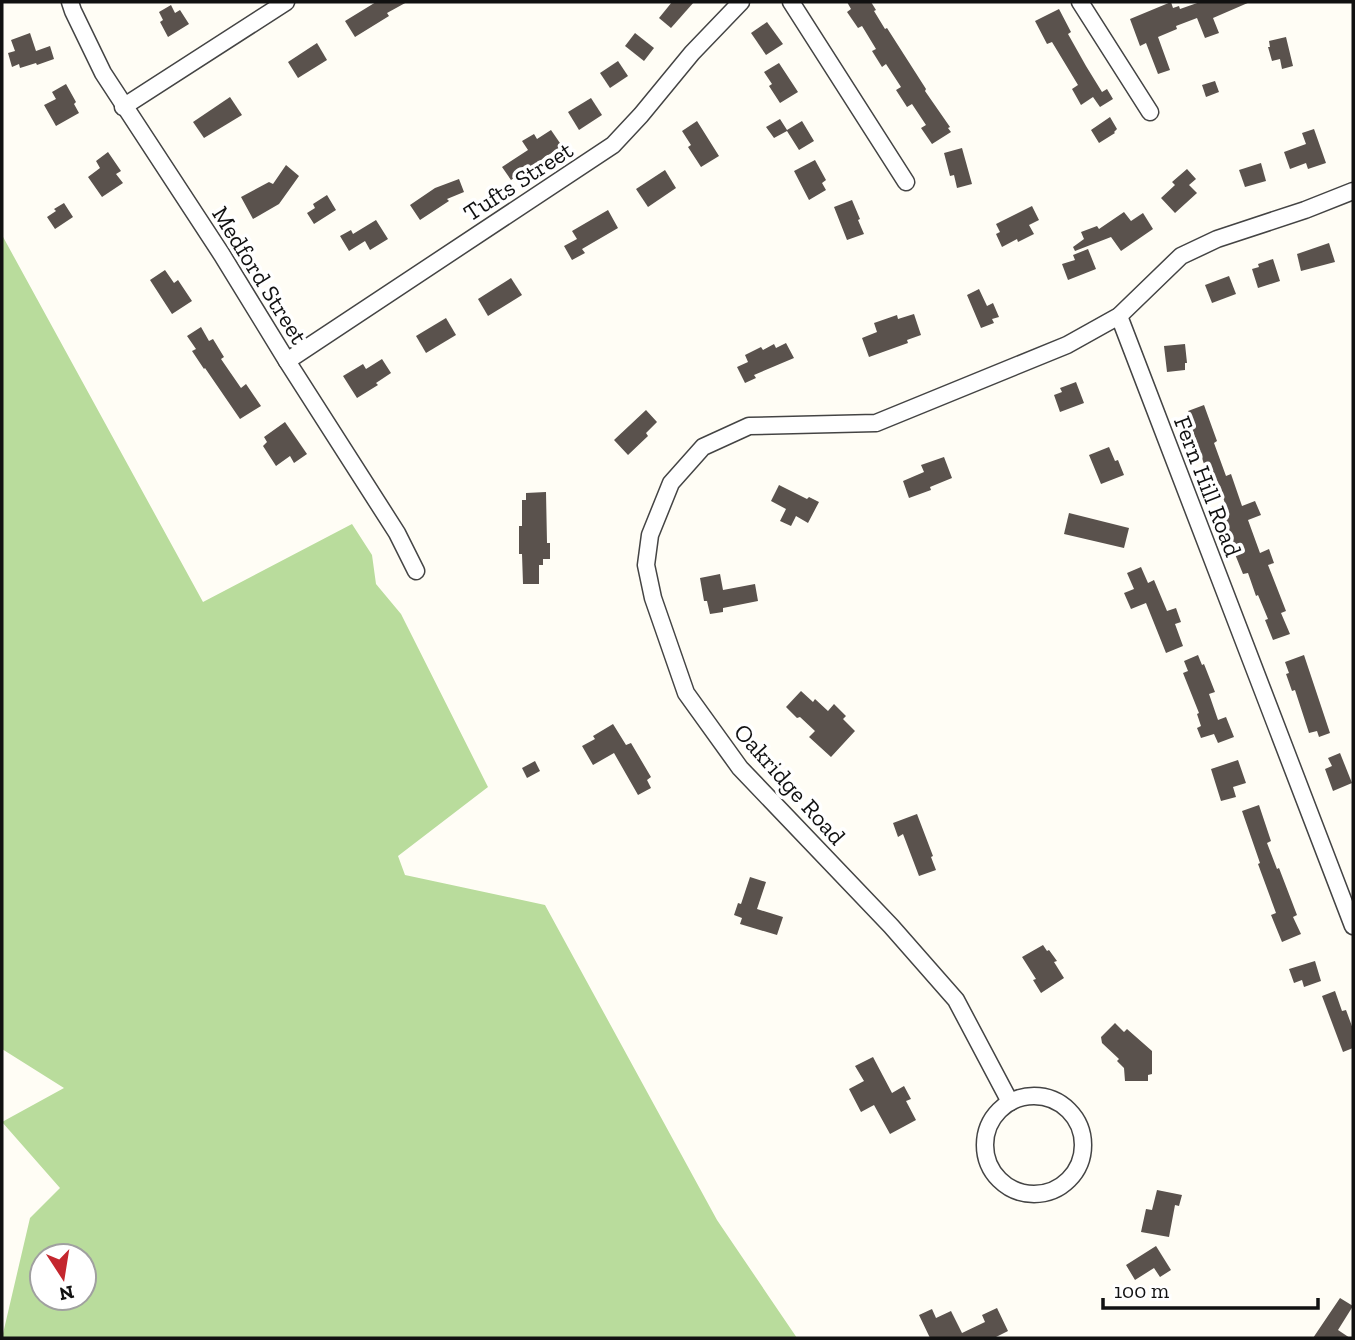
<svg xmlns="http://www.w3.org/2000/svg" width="1355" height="1340" viewBox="0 0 1355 1340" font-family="'Zilla Slab',serif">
<rect width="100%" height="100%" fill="#fffdf5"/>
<!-- forest -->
<path fill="#b9dc9c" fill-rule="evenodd" d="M 2,235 L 203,602 L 352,524 L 372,555 L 376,584 L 401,614 L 488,787 L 398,856 L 405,875 L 545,905 L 717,1220 L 797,1338 L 2,1338 L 30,1218 L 60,1188 L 2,1122 L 64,1088 L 2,1049 ZM 42,1256 L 84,1256 L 84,1298 L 42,1298 Z"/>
<!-- building -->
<g fill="#5a524d">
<polygon points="376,2 407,2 387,13 389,16 355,37 345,21"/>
<polygon points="672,2 694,2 671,28 659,18"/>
<polygon points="847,2 871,2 876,10 874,11 885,29 887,28 926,89 925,91 950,127 948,128 951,132 932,144 921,128 926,125 912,104 907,107 896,90 901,87 886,64 882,67 872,51 876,49 862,26 858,28 847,12 851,9"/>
<polygon points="1171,2 1173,8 1179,6 1180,9 1200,2 1250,2 1213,18 1219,33 1205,38 1197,18 1176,26 1177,29 1158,37 1170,70 1158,74 1146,43 1140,46 1130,19"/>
<polygon points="171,5 175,13 180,10 189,24 168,37 160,22 163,20 159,12"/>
<polygon points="1059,9 1071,32 1068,34 1086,66 1102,92 1107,89 1113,99 1100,107 1093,97 1081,105 1072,89 1078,85 1052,42 1047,44 1035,21"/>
<polygon points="767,22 783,44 766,55 751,33"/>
<polygon points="30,33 36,51 50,46 54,59 37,65 36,63 20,68 19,64 12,67 8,53 15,51 11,40"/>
<polygon points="635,33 654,48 644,61 625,46"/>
<polygon points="1286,37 1293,66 1282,69 1280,59 1272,61 1268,47 1270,47 1269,41"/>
<polygon points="317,43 327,60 298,78 288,62"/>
<polygon points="618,61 628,76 610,88 600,73"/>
<polygon points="779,63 798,92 780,103 769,86 772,84 764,72"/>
<polygon points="1215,81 1219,92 1206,97 1202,85"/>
<polygon points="66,84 76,102 74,104 79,113 56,126 44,105 56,99 52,92"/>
<polygon points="230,97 242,115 204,138 193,122"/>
<polygon points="591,98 602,115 579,130 568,112"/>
<polygon points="1110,117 1117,129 1114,132 1115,133 1099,143 1091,130"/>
<polygon points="780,119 787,130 802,121 814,141 799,150 787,131 774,138 766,127"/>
<polygon points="697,121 719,156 701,167 688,147 691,145 682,131"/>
<polygon points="1314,129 1326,163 1308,169 1306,163 1290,169 1284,152 1306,144 1302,133"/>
<polygon points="551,130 562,146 511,180 502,167 528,150 522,141 534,134 537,139"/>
<polygon points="962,148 972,184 957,188 954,175 950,176 944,153"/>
<polygon points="108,152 121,171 116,174 123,183 102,197 88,177 100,168 96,161"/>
<polygon points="815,160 826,180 822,183 826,190 809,200 794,171"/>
<polygon points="1261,163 1266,181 1245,187 1239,170"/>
<polygon points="286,165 299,176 279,204 253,219 241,197 269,182 273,184"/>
<polygon points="1187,169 1196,179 1189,185 1197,193 1175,213 1161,198 1175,185 1172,182"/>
<polygon points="665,170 676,188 648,207 636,189"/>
<polygon points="459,179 464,192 447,199 449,201 420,220 410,205 435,188"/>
<polygon points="327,195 336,210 314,224 307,213 315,208 313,204"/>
<polygon points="852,200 860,219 858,220 864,234 847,240 834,207"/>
<polygon points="64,203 73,217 55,229 47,217 56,211 54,209"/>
<polygon points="1032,206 1039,220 1029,225 1034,234 1018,242 1017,239 1002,247 996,234 1000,232 996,224"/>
<polygon points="608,210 618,228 582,249 585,253 572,260 564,246 577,239 572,231"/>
<polygon points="1124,212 1131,221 1143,213 1153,229 1121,251 1111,237 1075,251 1073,247 1084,239 1081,232 1097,226 1099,229"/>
<polygon points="376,220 388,239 370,250 365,241 349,251 340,236 351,230 353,234"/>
<polygon points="1329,243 1335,262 1301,271 1297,254"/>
<polygon points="1088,249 1096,269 1068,280 1062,264 1075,260 1073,255"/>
<polygon points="1273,259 1280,281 1258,288 1252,269 1259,267 1258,264"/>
<polygon points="165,270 174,283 178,280 192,301 172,314 150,280"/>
<polygon points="1229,276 1236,294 1212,303 1205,285"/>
<polygon points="511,278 522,295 488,316 478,299"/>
<polygon points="979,289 987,306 993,303 999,317 992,319 994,323 981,328 967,295"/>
<polygon points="914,314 921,335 907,340 908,343 869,357 862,338 877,332 874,323 897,315 898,319"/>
<polygon points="446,318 456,335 426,353 416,336"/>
<polygon points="201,327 209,341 213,339 224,357 221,359 241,388 246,384 261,406 240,419 205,368 204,369 192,351 196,349 187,336"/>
<polygon points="786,343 794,358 754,375 756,378 745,383 737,367 748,362 745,355 761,347 763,350 774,344 776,348"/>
<polygon points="1185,344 1187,363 1185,363 1185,370 1167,372 1164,346"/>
<polygon points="382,359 391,373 376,383 378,385 357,398 343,376 363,364 366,369"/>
<polygon points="1076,382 1084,403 1060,412 1054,395 1062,392 1060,388"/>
<polygon points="1204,405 1217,441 1214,443 1226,476 1231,474 1242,506 1255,501 1261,515 1248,520 1260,553 1269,549 1274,563 1268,565 1286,611 1281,613 1290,634 1273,640 1265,620 1268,619 1258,595 1256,596 1248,573 1243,574 1218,512 1227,509 1217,480 1210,482 1191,425 1193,424 1188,411"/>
<polygon points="646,410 657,422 646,433 648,436 628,455 614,440"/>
<polygon points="285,422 307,454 294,463 290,456 276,466 263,446 267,442 264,437"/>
<polygon points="1109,447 1115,461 1118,460 1124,475 1101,484 1089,455"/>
<polygon points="944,457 952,478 930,487 931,490 909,498 903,481 924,472 921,465"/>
<polygon points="779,485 807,499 809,497 819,502 808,523 796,516 791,526 780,521 786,509 771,501"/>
<polygon points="546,492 547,543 550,543 550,559 543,559 543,565 539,565 539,584 523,584 522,554 519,554 519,526 522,526 522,500 526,500 526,493"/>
<polygon points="1069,513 1129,528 1124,548 1064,534"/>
<polygon points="1141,567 1148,583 1154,580 1167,611 1176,608 1181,622 1175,624 1183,646 1166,653 1146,603 1131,609 1124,593 1134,589 1127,573"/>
<polygon points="720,574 723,590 755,584 758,601 723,608 723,612 710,614 707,601 704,601 700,578"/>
<polygon points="1198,655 1202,665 1204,664 1215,692 1209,694 1218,720 1226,717 1234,737 1218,743 1214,734 1201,738 1197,728 1201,726 1197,714 1199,713 1183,673 1188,671 1184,661"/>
<polygon points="1304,655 1330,733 1319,737 1317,731 1309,733 1295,690 1292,691 1286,674 1289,673 1285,662"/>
<polygon points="801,691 813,702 815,699 828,711 834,704 846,716 843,719 855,731 831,757 809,737 815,731 800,717 797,718 786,707"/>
<polygon points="613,724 626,745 631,743 651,777 647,780 651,788 638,795 614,753 593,765 582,746 595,739 593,736"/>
<polygon points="1340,753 1352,783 1333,791 1325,769 1332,766 1328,758"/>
<polygon points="1238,760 1246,783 1233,787 1236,797 1221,801 1211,769"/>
<polygon points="535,761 540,771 527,778 522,768"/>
<polygon points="1259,805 1271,841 1267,843 1277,869 1279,868 1297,915 1293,917 1301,934 1282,942 1271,915 1276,913 1258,864 1260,863 1242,811"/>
<polygon points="917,814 933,856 931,857 936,870 919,876 903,834 898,837 893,823"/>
<polygon points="750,877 766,882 757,909 783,917 777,935 740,924 742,918 734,915 738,903 741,904"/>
<polygon points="1043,945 1047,951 1049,950 1057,961 1054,962 1064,978 1041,993 1033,980 1036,979 1022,957"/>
<polygon points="1315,961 1321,981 1304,987 1302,980 1294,983 1289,969"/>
<polygon points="1335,991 1342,1011 1346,1010 1353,1029 1353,1048 1343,1052 1322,996"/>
<polygon points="1115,1023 1124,1032 1127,1029 1152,1051 1152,1074 1148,1075 1148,1081 1125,1081 1124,1068 1117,1061 1119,1059 1102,1043 1101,1037"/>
<polygon points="873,1057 892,1093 904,1086 911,1099 906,1101 916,1120 890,1134 874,1105 861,1112 849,1089 864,1081 855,1066"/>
<polygon points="1157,1190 1182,1195 1179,1206 1175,1205 1169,1237 1141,1232 1146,1209 1152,1210"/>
<polygon points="1156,1246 1171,1270 1160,1277 1154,1268 1135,1280 1126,1265"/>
<polygon points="1340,1298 1353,1306 1338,1330 1350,1338 1313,1338"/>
<polygon points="997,1308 1008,1331 994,1338 930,1338 919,1315 932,1309 936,1318 951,1311 962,1333 985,1322 982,1315"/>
</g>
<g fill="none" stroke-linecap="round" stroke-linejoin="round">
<defs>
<g id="street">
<polyline points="70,2 73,11 103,73 222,255 287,361 397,533 416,571"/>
<polyline points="791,2 906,182"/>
<polyline points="1080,2 1150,112"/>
<polyline points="123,107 286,2"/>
<polyline points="1119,316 1353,926"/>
<polyline points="287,361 613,145 641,115 692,53 741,2"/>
<circle cx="1034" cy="1145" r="49"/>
<polyline points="1010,1102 956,1000 891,926 740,768 686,693 653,598 646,565 650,535 671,483 703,447 749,426 876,423 1067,345 1119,316 1181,256 1217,239 1305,210 1353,191"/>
</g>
</defs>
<!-- street casing -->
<use href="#street" stroke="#444" stroke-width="19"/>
<!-- street -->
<use href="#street" stroke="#fff" stroke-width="16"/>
</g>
<g text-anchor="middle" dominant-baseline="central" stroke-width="7" stroke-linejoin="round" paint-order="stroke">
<!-- street labels -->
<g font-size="24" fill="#111" stroke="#fff">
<text transform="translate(518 181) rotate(-33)">Tufts Street</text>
<text transform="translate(260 275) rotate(58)">Medford Street</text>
<text transform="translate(1208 486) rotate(69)">Fern Hill Road</text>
<text transform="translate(790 784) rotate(48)">Oakridge Road</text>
</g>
</g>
<!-- border -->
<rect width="1355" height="1340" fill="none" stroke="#111111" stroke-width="7"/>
<!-- north arrow -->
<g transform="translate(63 1277) rotate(168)"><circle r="33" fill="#ffffff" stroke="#a0a0a0" stroke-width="2"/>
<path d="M0-5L12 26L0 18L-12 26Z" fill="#c4262e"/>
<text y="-10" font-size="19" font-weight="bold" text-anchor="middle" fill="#111111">N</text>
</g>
<!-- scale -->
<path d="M1103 1298v10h215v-10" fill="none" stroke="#111111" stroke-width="3.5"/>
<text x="1114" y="1298" font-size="21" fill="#111111" stroke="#ffffff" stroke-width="5" paint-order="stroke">100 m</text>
</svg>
